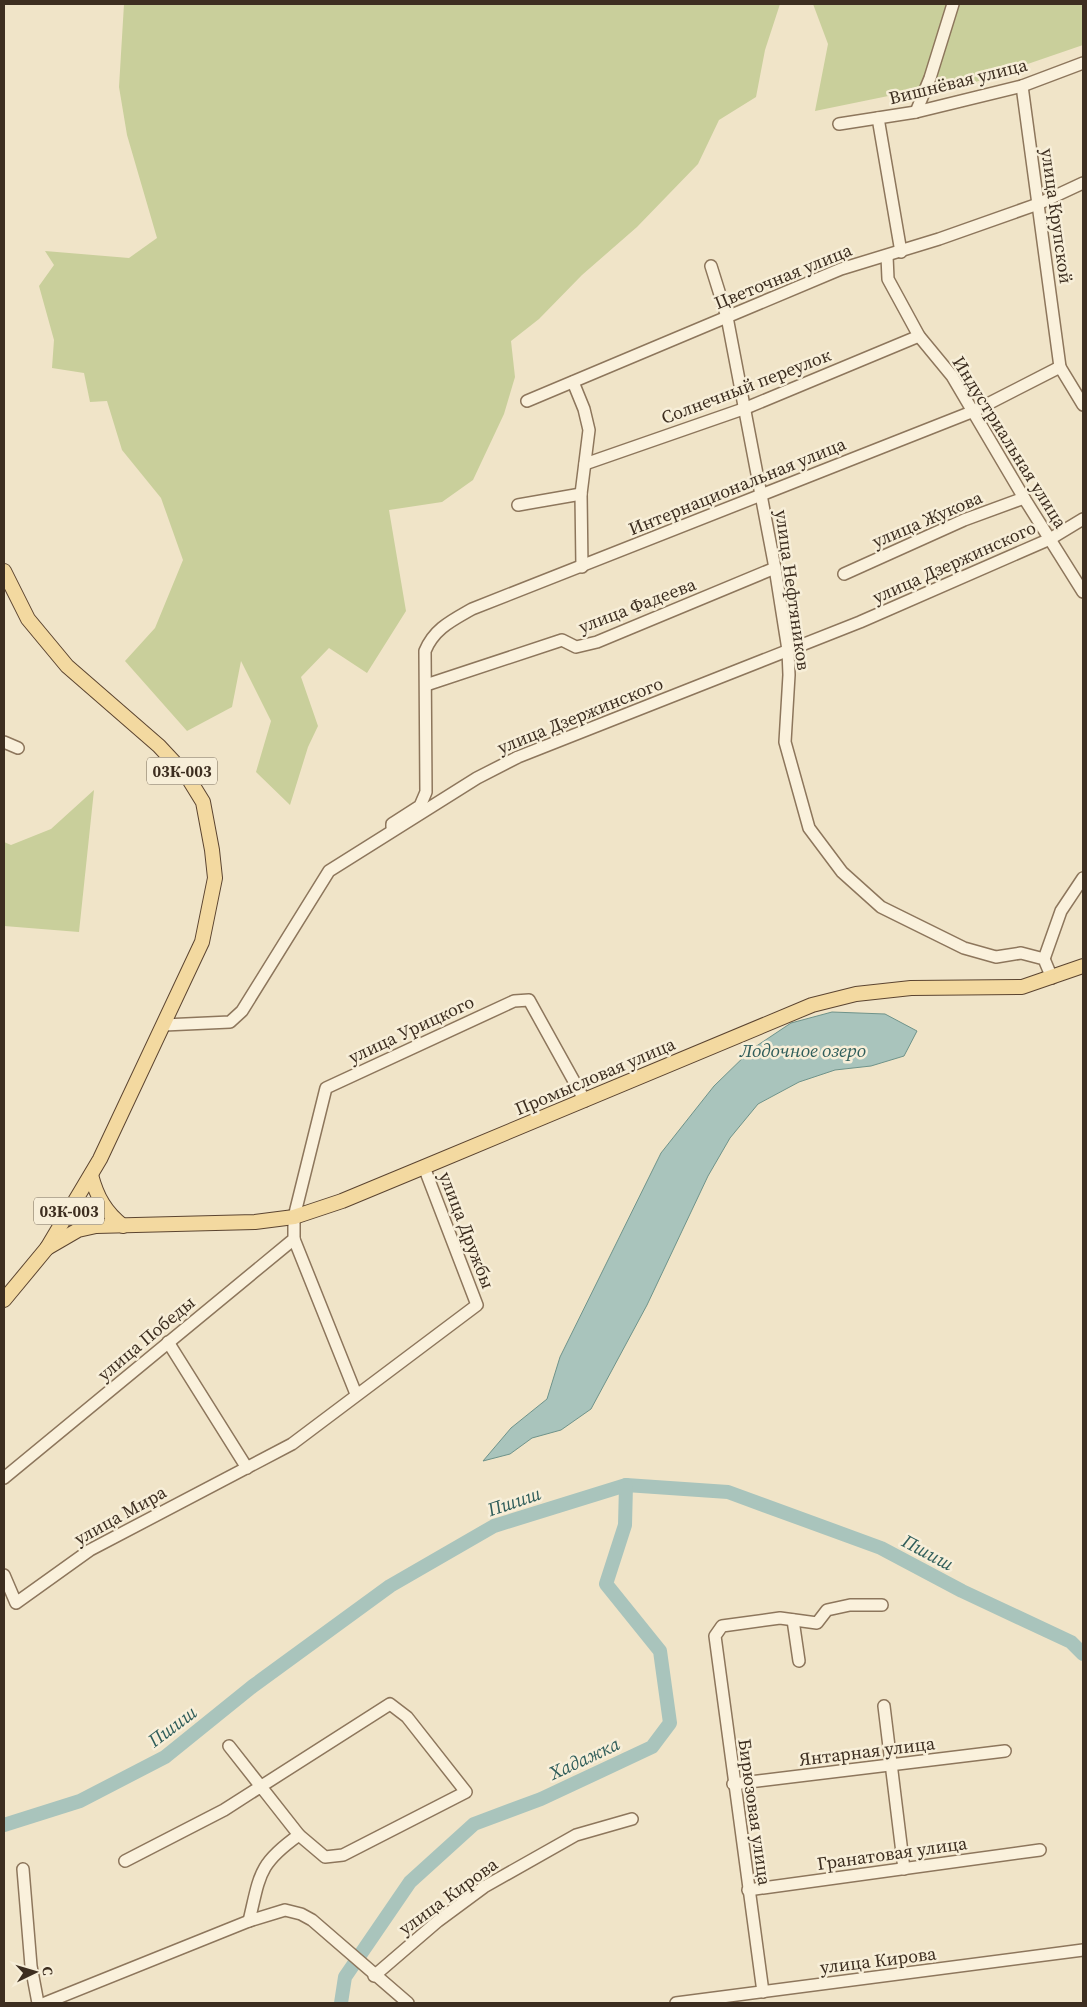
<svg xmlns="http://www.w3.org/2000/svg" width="1087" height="2007" viewBox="0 0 1087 2007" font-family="'Source Serif 4',serif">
<rect width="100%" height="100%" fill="#f0e4c8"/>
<!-- green -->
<g fill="#c9cf9b">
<polygon points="124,4 780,4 765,50 756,97 719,120 698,164 637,227 582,275 539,319 511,341 515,377 504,414 473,480 442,502 389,510 406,611 367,673 329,648 301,677 318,726 308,747 290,805 256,772 271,721 241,661 232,707 187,731 125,661 155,628 183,560 161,498 122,450 107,401 90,402 84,373 52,368 54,340 39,286 54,265 45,251 129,258 157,238 127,135 119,87"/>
<polygon points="813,4 1083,4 1083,45 967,85 937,86 815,111 828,44"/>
<polygon points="94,790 79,932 4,926 4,842 11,845 51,829"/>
</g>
<!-- water -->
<polygon fill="#a9c4bc" stroke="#6f938a" points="832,1012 885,1014 917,1031 904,1056 871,1066 835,1070 799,1082 758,1104 730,1138 708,1176 647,1305 591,1409 561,1430 532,1438 510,1454 483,1461 511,1428 547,1399 560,1357 661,1153 714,1086 752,1049 791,1023"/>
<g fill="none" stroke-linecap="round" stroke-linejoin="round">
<!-- river -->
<g stroke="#a9c4bc" stroke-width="14">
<polyline points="4,1825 80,1801 165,1757 253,1686 390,1586 494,1526 626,1485 728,1492 881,1548 962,1591 1071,1642 1083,1654"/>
<polyline points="341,2003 345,1977 410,1882 474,1824 541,1799 652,1747 670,1723 660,1651 606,1584 625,1525 626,1485"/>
</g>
<defs>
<g id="minor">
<polyline points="1022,86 1060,367 1083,405"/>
<polyline points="916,112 930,78 953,4"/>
<polyline points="878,118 901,252"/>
<polyline points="839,124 916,112 1022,86 1083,63"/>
<polyline points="887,256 888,279 919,336 952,376 1024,498 1083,592"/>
<polyline points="711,266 727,317 775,568 788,650 789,675 785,742 809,828 842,872 881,907 964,948 996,957 1021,953 1044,959 1052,978"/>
<polyline points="573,382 584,409 589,430 581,494 582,567"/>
<polyline points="527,401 841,269 939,239 1038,204 1083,183"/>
<polyline points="585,464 746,408 919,336"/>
<polyline points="518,505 581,494"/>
<polyline points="844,574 964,520 1024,498"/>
<polyline points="426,685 562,640 576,647 597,642 775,568"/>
<polyline points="4,742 18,748"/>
<path d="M 392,827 L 392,824 L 420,806 L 426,792 L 425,651 C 434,629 451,621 472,609 L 974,411 L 1060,367"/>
<polyline points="1044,959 1061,911 1083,878"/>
<polyline points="164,1025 230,1022 242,1011 329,871 477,778 518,757 860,622 1050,539 1083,519"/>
<polyline points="294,1239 356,1394"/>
<polyline points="168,1342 247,1468"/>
<polyline points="4,1478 294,1239 294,1217 326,1088 514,1001 529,1000 585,1101"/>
<polyline points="4,1575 16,1603 90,1550 292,1444 477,1305 424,1167"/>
<polyline points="793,1620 799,1661"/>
<polyline points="884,1706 904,1869"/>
<polyline points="733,1784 1005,1751"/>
<polyline points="125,1861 224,1810 390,1704 407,1717 466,1792 343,1855 325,1857 299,1835 229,1746"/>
<polyline points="23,1869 31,1966 38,2003"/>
<polyline points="748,1890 1040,1850"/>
<path d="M 249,1921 C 260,1875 258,1864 299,1835"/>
<polyline points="374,1976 438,1921 484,1887 576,1835 632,1819"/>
<polyline points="763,1992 715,1636 722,1626 780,1618 817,1623 827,1610 850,1605 882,1605"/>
<polyline points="45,2003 249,1921 285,1910 301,1914 312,1920 408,2003"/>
<polyline points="676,2003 1083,1950"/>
</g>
<g id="major">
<polyline points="4,571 28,619 67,666 159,746 187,776 203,802 212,850 215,878 202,942 100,1159 47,1248 4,1300"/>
<path d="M 91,1175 C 97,1197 105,1212 123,1226"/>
<polyline points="47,1248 78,1230 96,1226 255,1222 294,1217 342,1201 424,1167 812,1005 856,994 911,988 1022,987 1083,966"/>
</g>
</defs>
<!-- minor casing -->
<use href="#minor" stroke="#8d765c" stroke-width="14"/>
<!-- major casing -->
<use href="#major" stroke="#5b4430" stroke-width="16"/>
<!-- minor -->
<use href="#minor" stroke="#faf1dc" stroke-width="11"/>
<!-- major -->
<use href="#major" stroke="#f3d9a0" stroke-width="14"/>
</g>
<g text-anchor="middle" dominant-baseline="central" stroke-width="5" stroke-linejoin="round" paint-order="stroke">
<!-- shield labels -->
<g fill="#f7eed8" stroke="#756857" stroke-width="1">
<rect x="147" y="757.5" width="70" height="27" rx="4"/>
<rect x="34" y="1197.5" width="70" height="27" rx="4"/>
</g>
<g font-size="16" font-weight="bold" fill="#3d2e20">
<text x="182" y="771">03К-003</text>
<text x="69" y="1211">03К-003</text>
</g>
<!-- street labels -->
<g font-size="18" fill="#3d2e20" stroke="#f7eed8">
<text transform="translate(958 81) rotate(-14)">Вишнёвая улица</text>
<text transform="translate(1057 216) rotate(82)">улица Крупской</text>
<text transform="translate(783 276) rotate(-22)">Цветочная улица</text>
<text transform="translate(746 386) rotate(-21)">Солнечный переулок</text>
<text transform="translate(1010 442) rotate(58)">Индустриальная улица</text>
<text transform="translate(737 486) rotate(-22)">Интернациональная улица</text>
<text transform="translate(927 519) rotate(-23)">улица Жукова</text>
<text transform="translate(954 562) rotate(-24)">улица Дзержинского</text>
<text transform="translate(793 590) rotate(82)">улица Нефтяников</text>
<text transform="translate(637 605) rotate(-21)">улица Фадеева</text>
<text transform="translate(580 715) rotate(-22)">улица Дзержинского</text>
<text transform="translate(411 1029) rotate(-25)">улица Урицкого</text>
<text transform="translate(595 1076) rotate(-23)">Промысловая улица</text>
<text transform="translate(467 1230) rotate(69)">улица Дружбы</text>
<text transform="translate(146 1338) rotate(-40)">улица Победы</text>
<text transform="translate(120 1515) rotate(-29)">улица Мира</text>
<text transform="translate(867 1751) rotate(-7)">Янтарная улица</text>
<text transform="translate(755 1812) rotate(82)">Бирюзовая улица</text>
<text transform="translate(892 1853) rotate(-8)">Гранатовая улица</text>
<text transform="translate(448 1896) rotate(-36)">улица Кирова</text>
<text transform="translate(878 1960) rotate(-7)">улица Кирова</text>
</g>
<!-- water labels -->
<g font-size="19" font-style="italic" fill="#2f5d5a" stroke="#f7eed8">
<text x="803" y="1050">Лодочное озеро</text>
<text transform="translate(514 1501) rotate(-19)">Пшиш</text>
<text transform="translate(928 1552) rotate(28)">Пшиш</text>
<text transform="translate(172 1726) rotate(-37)">Пшиш</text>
<text transform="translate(584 1758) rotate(-25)">Хадажка</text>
</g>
</g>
<!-- border -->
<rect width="1087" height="2007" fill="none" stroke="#3d2e20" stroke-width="10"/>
<!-- north arrow -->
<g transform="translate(35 1972) rotate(85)" stroke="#f7eed8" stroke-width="4" paint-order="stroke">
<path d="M0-4L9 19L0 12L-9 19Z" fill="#3d2e20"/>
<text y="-8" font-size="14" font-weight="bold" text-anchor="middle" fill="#3d2e20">С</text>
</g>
</svg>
